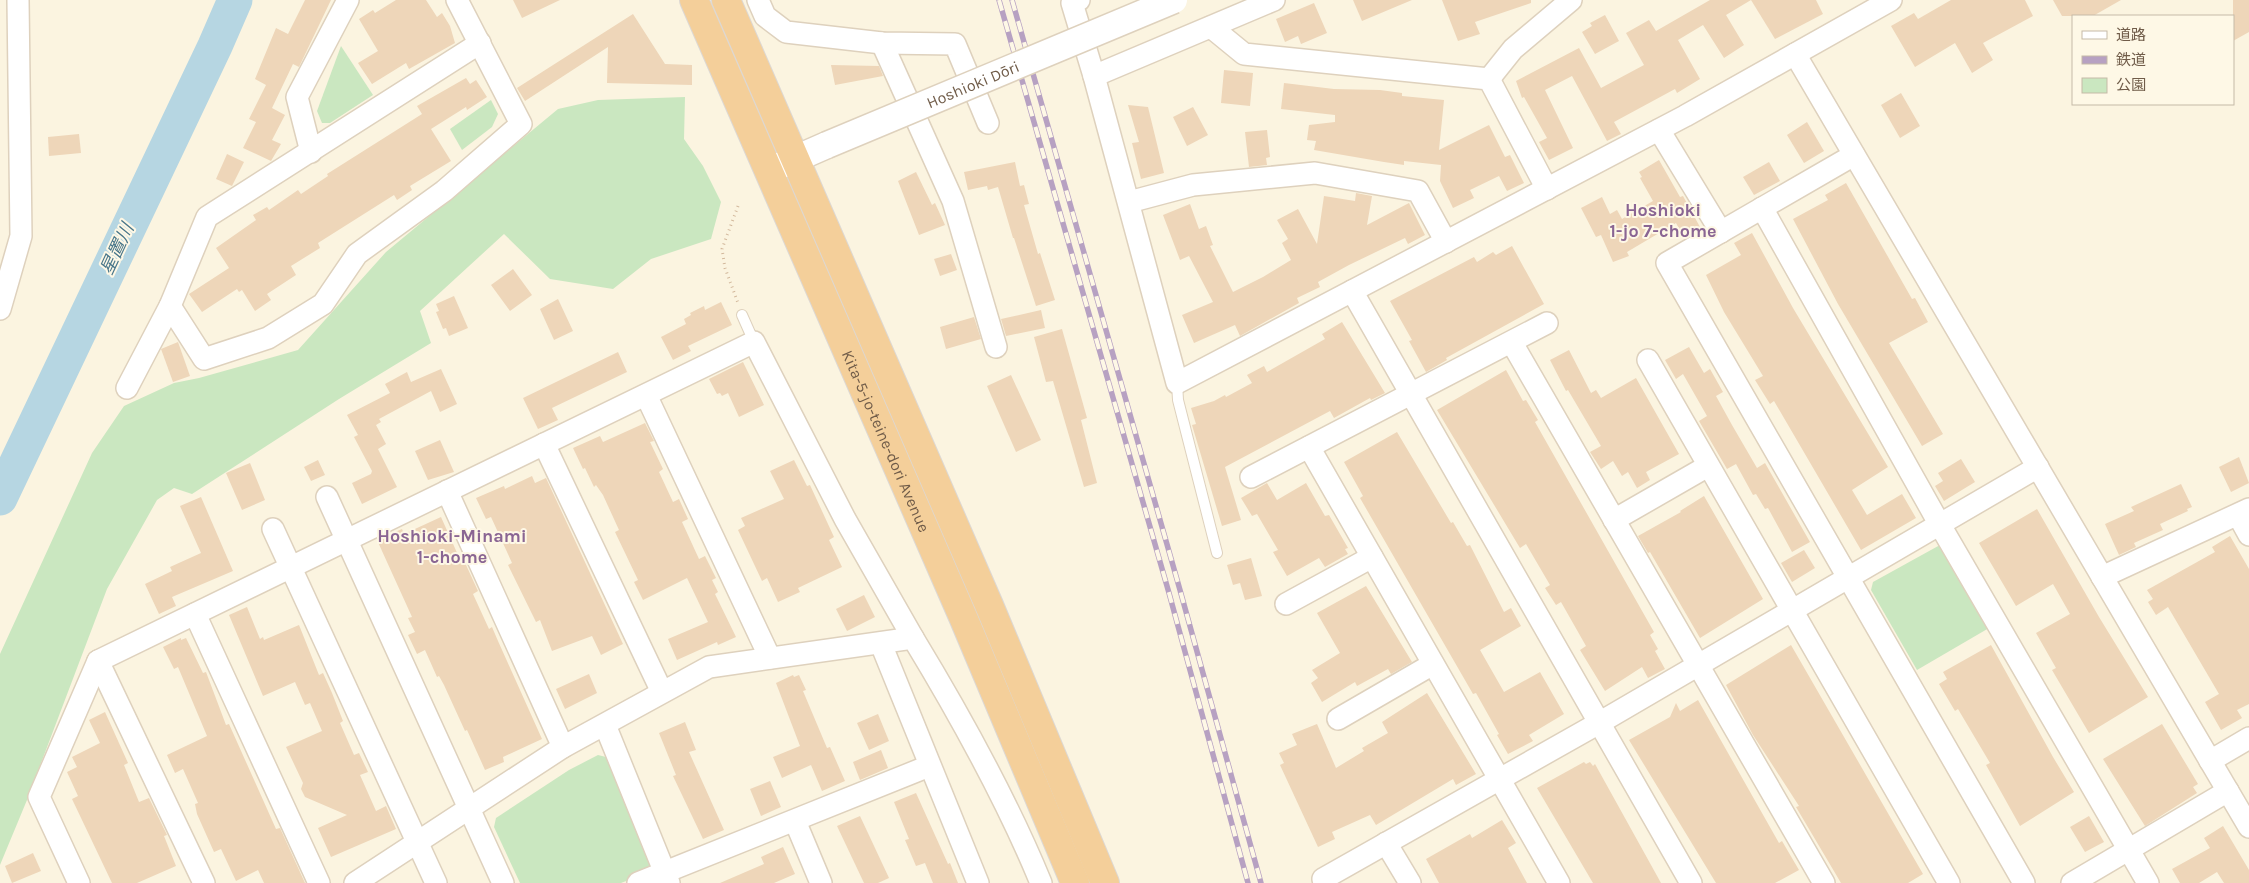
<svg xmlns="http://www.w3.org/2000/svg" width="2249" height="883" viewBox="0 0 2249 883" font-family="Karla,'Noto Sans JP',sans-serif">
<rect width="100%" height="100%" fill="#fbf4e0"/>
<!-- green -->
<g fill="#cae7c0">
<polygon points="341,46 373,95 330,123 322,123 317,111"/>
<polygon points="685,97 684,139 703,166 721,202 711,239 651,259 613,289 550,279 504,234 420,311 431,343 339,399 192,494 174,488 157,500 107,589 27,800 0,865 0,654 92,453 124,406 174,383 199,378 298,350 386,252 558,109 598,100"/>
<polygon points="491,100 498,114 492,127 462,150 450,129"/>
<polygon points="1940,545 1989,628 1917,670 1871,590 1873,582"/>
<polygon points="598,755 606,757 651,865 647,873 621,883 520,883 494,827 496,818 569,770"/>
</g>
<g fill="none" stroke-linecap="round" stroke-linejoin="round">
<!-- river -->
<polyline stroke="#b6d6e2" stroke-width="35" points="0,498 215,46 235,0"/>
</g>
<!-- building -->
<g fill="#eed6b9">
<polygon points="305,0 331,0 299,67 293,64 272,108 285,115 272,140 281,144 271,161 243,148 256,122 249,119 266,85 255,79 276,28 288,34"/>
<polygon points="396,0 426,0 437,17 442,13 450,26 455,43 409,69 406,63 372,84 358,63 378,51 359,19 373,10 375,13"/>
<polygon points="513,0 560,0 522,18"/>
<polygon points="1353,0 1412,0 1362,21"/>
<polygon points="1442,0 1531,0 1531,3 1475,22 1480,34 1458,41"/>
<polygon points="1710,0 1751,0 1726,15 1744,45 1724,58 1703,25 1678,40 1700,79 1677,93 1675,89 1614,122 1621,134 1607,141 1572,76 1545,90 1573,148 1549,160 1539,142 1547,138 1524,97 1522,98 1516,81 1579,48 1601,88 1644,65 1626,33 1649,20 1656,31"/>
<polygon points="1751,0 1816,0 1823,14 1775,39"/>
<polygon points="1951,0 2025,0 2033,16 1983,43 1993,60 1972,73 1955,43 1915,67 1891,26 1914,13 1918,19"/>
<polygon points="2053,0 2121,0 2093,16 2062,16"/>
<polygon points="2233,0 2249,0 2249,32 2233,41"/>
<polygon points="1314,3 1327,33 1301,44 1298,36 1285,42 1276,19"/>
<polygon points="633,14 665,64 692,65 692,85 607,83 608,47 525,101 517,88"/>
<polygon points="1605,15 1619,41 1595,54 1582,32 1592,26 1590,23"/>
<polygon points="831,65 879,66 883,76 835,85"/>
<polygon points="1224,70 1253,73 1250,106 1221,103"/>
<polygon points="466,78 470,84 476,80 487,97 467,110 466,107 431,129 451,161 410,186 412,190 397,200 394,195 318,243 320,248 291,266 296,275 267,294 271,300 255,311 242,290 239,292 237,289 202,312 189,294 229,268 216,248 256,220 253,215 267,207 269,210 298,190 301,194 328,176 327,174 422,114 417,106"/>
<polygon points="1284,83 1334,89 1380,90 1402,93 1402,96 1444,100 1439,150 1489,125 1505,157 1510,155 1524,183 1507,191 1499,176 1470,190 1474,198 1453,208 1440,181 1441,165 1404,161 1404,165 1384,162 1314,150 1316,141 1307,140 1309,125 1335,122 1335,115 1281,109"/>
<polygon points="1901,93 1920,126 1900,138 1881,105"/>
<polygon points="1128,105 1148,107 1164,173 1141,179 1132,143 1139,142"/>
<polygon points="1193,107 1208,135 1187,146 1173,117"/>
<polygon points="1807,122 1824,151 1804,163 1787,135"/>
<polygon points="1267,130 1270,157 1266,158 1267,165 1249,167 1245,132"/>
<polygon points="79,134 81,153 49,156 48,137"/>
<polygon points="227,154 244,162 232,186 216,179"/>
<polygon points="1659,160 1680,197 1683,196 1700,227 1683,236 1676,223 1627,252 1629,256 1613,262 1601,235 1596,237 1581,208 1602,197 1610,214 1617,210 1622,219 1653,201 1640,178 1642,177 1639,172"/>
<polygon points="1015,162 1020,186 1024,185 1029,204 1024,205 1038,254 1040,253 1055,300 1036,306 1014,238 1013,238 998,187 988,190 987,186 968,190 964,172"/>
<polygon points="1769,162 1780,181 1754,195 1743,177"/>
<polygon points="916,172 932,205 935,203 945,225 919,235 898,181"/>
<polygon points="1846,183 1912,299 1915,298 1928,322 1889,343 1943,434 1922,446 1838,304 1793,219 1828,200 1825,195"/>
<polygon points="1356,193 1372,196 1367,225 1409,203 1425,235 1408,244 1405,238 1349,265 1318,282 1320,287 1297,298 1299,303 1240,336 1235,325 1194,343 1182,315 1213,302 1189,256 1180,260 1163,215 1190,204 1199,229 1206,226 1213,245 1210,246 1233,292 1263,277 1291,260 1282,243 1288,239 1277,220 1298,209 1317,244 1324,196 1355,201"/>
<polygon points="1752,233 1793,308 1888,467 1852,490 1867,515 1902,494 1916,518 1861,550 1774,401 1770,404 1755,380 1763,376 1724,312 1706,275 1741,255 1734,243"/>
<polygon points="1512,246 1544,304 1446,358 1447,360 1426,372 1409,341 1412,340 1390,301 1474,257 1477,262 1493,252 1496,255"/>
<polygon points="951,254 957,270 940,276 934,259"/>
<polygon points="513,269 532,295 510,311 491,285"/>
<polygon points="454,296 468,328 449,336 446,328 443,329 436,312 439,311 436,304"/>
<polygon points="558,299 573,331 554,340 540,309"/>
<polygon points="721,302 732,325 688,346 691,351 673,360 661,337 686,324 684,319 691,315 690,313 704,306 705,310"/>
<polygon points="1041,310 1045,328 1006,336 1001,319"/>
<polygon points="974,317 981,339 946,349 940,327"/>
<polygon points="1342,322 1385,393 1371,400 1370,398 1334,418 1330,411 1225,467 1241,520 1222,526 1192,425 1196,424 1191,408 1214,401 1225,395 1226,397 1252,383 1247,375 1264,366 1267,372 1325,339 1322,334"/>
<polygon points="1062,329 1087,418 1081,420 1097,483 1084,487 1053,381 1046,382 1034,337"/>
<polygon points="178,342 190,376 173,382 161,349"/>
<polygon points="1689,347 1704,373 1710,369 1723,392 1716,396 1732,425 1757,468 1765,463 1810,542 1792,552 1768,508 1765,509 1756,494 1753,495 1736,464 1727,469 1699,421 1707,416 1683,374 1676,379 1665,360"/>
<polygon points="1569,350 1591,393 1596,390 1601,398 1636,378 1679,454 1646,472 1650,480 1637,488 1628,472 1622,476 1613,461 1601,469 1590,452 1601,446 1568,390 1566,391 1550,360"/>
<polygon points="618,352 627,372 552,408 558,420 538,429 523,398"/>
<polygon points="743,362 764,405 739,417 728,393 722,396 720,393 717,394 709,379"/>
<polygon points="441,369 457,404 440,412 431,391 379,419 381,422 376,425 386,444 378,449 397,487 362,504 352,483 371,474 372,471 354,437 358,435 347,415 390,393 385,384 407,372 411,382"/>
<polygon points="1506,370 1523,401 1526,400 1538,420 1535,422 1654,632 1650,635 1658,649 1655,651 1665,669 1648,678 1642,667 1605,691 1580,650 1586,646 1561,602 1556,605 1545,588 1550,585 1526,544 1520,548 1437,410"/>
<polygon points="1011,375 1041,440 1016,452 987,386"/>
<polygon points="645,423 654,441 650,442 663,469 659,472 673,502 679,499 688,519 682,522 699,559 705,556 716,578 712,580 718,592 715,594 736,637 718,645 717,642 677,660 668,639 708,622 687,578 643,600 634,582 638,580 615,532 619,530 603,495 596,485 594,487 585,468 583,469 573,448 600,436 603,442"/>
<polygon points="1397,432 1451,523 1453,522 1467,546 1470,545 1504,612 1511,608 1521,626 1480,650 1504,692 1540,672 1564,714 1529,735 1533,741 1508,754 1497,735 1499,734 1476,693 1473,694 1360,498 1363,496 1344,462"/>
<polygon points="440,440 454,472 428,480 415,451"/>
<polygon points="2239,457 2249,483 2231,492 2219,467"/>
<polygon points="1961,459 1975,482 1944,501 1935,486 1943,481 1938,473"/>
<polygon points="318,460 325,475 311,481 304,467"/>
<polygon points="794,460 807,486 810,485 834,537 829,540 842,567 798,588 800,592 778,602 767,578 762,581 738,530 745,526 741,518 784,499 770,471"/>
<polygon points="250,463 265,500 242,510 226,473"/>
<polygon points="532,476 535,483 546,478 623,644 601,655 592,636 552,651 540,620 536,622 508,565 512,563 491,517 486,519 476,498 504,486 505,489"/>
<polygon points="1267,483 1277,500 1306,483 1325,516 1329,515 1348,548 1345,549 1348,554 1325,567 1319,558 1287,576 1273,552 1278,550 1257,514 1252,516 1241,498"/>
<polygon points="2181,484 2192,507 2187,509 2188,511 2160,524 2163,530 2134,543 2136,547 2119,555 2105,524 2134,511 2131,507"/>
<polygon points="1704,496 1763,599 1700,638 1650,552 1648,553 1638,536 1681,512 1680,511"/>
<polygon points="201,497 233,571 172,597 176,606 159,614 145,584 172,571 170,567 201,553 180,506"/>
<polygon points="2037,509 2099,617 2148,697 2089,733 2052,670 2056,668 2036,633 2070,614 2053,584 2016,606 1979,543"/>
<polygon points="441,517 458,555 461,554 478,591 473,594 489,629 492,627 498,641 542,739 503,757 504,762 485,770 467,730 465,731 444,685 439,676 437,677 425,650 417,654 408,635 415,632 408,618 412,617 377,540 402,529 404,534"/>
<polygon points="2230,536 2249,569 2249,704 2237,710 2242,718 2221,730 2205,702 2219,694 2168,607 2156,615 2148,602 2153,599 2147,590 2215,552 2212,547"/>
<polygon points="1804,550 1815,568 1792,582 1781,563"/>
<polygon points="1251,558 1262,596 1245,600 1240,583 1233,585 1227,565"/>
<polygon points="1366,586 1412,662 1391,674 1388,669 1357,686 1355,682 1322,702 1311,683 1318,678 1312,670 1340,653 1317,613"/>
<polygon points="864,595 875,617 847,631 836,609"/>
<polygon points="247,607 260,639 263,637 264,640 299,625 319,675 323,673 332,693 343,721 340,723 354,755 359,753 368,772 360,775 376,811 386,806 396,829 331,857 318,828 347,815 305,797 301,789 303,783 286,747 322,731 310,703 305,705 295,682 263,696 229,615"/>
<polygon points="181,638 181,640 186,638 203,673 206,672 226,725 229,724 276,829 280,828 305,883 264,883 258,870 236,881 221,849 214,852 197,814 195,804 198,803 183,769 175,773 167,755 207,736 178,667 174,669 163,647"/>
<polygon points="1791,645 1923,874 1908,883 1841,883 1796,807 1799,806 1753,735 1726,685"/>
<polygon points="1991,645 2053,757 2074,792 2020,826 1986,765 1990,763 1958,709 1955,711 1939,684 1947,679 1943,672"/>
<polygon points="589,674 597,693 565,709 556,689"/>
<polygon points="793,675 794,677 799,675 806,690 803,691 827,748 830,747 845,781 822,791 811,765 782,778 773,757 800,746 776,683"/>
<polygon points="1427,693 1476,774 1456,785 1453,779 1376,825 1370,815 1332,832 1335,839 1318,847 1280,765 1284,763 1279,753 1297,745 1292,734 1317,724 1336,768 1364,751 1362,748 1388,733 1382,722"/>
<polygon points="1698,700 1779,843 1782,841 1799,870 1775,883 1716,883 1629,740 1670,717 1676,703 1680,711"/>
<polygon points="105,712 128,763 124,765 139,802 149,798 167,835 164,836 176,866 137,883 112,883 72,799 78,796 67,772 77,767 72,757 100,743 89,720"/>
<polygon points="878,714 889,741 869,750 857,723"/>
<polygon points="685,722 696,750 689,752 724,830 703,839 673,776 676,775 659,733"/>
<polygon points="2162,724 2198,784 2193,787 2197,793 2145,826 2103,759"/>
<polygon points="881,750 888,768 860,780 853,762"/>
<polygon points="1584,762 1586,764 1590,762 1593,766 1595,764 1661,883 1593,883 1537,788"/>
<polygon points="770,781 781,807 761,816 750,789"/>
<polygon points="916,793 948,864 950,863 958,883 933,883 925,863 916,866 905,840 909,839 894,802"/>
<polygon points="860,816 889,878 878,883 864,883 837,826"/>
<polygon points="2089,816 2104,842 2085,852 2070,827"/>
<polygon points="1502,820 1516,843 1508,848 1527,883 1439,883 1426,859 1470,834 1472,838"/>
<polygon points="2223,826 2249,870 2249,883 2224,883 2217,872 2199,883 2180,883 2172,869 2210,848 2204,838"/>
<polygon points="783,847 795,874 774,883 720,883 764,864 761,857"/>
<polygon points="33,853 41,871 12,883 5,866"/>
</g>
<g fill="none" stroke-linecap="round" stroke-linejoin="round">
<defs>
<g id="service">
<polyline points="742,315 754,342"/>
<polyline points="1177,383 1178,400 1217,553"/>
</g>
<g id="minor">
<polyline points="758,0 765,16 786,32 882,43 955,44 988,123"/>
<polyline points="1079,0 1072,3 1094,76 1274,0"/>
<polyline points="1211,27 1244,54 1489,79 1547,189"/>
<polyline points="882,43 953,201 996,347"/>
<polyline points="1795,54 2249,827"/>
<polyline points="1094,76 1177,383 1685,116 1891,0"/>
<polyline points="1489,79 1513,49 1571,0"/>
<polyline points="1659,130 1721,232"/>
<polyline points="311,152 297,97 348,0"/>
<polyline points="1854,155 1667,263 2024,883"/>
<polyline points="1129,202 1193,185 1315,173 1418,191 1446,242"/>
<polyline points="1762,208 1940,525 2148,883"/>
<polyline points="1352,291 1691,883"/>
<polyline points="170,306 204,359 268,338 323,304 357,254 444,191 521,124 457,0"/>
<polyline points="0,309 21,236 18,0"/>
<polyline points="1512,343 1824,883"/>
<polyline points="1648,360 1949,883"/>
<polyline points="127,388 170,306 207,217 480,43"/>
<polyline points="646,395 770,658"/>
<polyline points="544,444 662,692"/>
<polyline points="1309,447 1559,883"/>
<polyline points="1251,477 1547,323"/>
<polyline points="447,491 563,747"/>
<polyline points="327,497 503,883"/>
<polyline points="2238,515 2249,535"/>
<polyline points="1614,520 1708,466"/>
<polyline points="273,529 436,883"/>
<polyline points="2102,577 2249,509"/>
<polyline points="1286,604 1372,557"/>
<polyline points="195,614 319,883"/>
<polyline points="881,644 978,883"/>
<polyline points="98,661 204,883"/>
<polyline points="1338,719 1433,664"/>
<polyline points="605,725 669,883"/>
<polyline points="2210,761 2249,738"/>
<polyline points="795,821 821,883"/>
<polyline points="1386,843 1410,883"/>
<polyline points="79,883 39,797 98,661 754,342 845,519 913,638"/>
<path d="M 355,883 L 563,747 L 709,667 L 913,638 C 961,717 1006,798 1041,883"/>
<polyline points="638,883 929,766"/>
<polyline points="1324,883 1323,879 1599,723 2038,467"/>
<polyline points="2072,883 2228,791"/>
</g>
<polyline id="tertiary" points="770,170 827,145"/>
<g id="trunk">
<path id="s1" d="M 694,0 L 963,617 L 1075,883"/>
<polyline points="726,0 989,605 1105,883"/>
</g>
</defs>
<!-- service casing -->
<use href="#service" stroke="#ded1bd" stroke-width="12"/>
<!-- minor casing -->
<use href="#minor" stroke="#ded1bd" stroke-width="24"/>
<!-- tertiary casing -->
<use href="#tertiary" stroke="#ded1bd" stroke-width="29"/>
<!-- trunk casing -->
<use href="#trunk" stroke="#ddd8d3" stroke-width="30"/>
<!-- path -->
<polyline stroke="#d3b99d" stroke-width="3" stroke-dasharray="1 4" stroke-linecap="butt" points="738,206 722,249 725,268 738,303"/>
<!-- service -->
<use href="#service" stroke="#fff" stroke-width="10"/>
<!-- minor -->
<use href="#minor" stroke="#fff" stroke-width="21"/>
<!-- tertiary -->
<use href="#tertiary" stroke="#fff" stroke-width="26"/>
<!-- trunk -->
<use href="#trunk" stroke="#f4cf9a" stroke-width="28"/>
<defs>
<g id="rail">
<polyline points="999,0 1169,593 1248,883"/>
<polyline points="1012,0 1180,590 1261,883"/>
</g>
</defs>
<!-- rail casing -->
<use href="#rail" stroke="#b7a1c2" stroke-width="5.5"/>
<!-- rail -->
<use href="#rail" stroke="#fef8e6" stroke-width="4" stroke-dasharray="11" stroke-linecap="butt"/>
<defs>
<g id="tertiary-bridge">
<path id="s2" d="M 827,145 L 1174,0"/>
</g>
</defs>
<!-- tertiary-bridge casing -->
<use href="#tertiary-bridge" stroke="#ded1bd" stroke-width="29" stroke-linecap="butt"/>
<!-- tertiary-bridge -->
<use href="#tertiary-bridge" stroke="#fff" stroke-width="26"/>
</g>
<g text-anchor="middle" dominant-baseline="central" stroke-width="4" stroke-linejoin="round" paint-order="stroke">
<!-- street labels -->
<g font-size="16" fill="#705c49" stroke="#fef8e6">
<text stroke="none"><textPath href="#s2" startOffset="158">Hoshioki Dōri</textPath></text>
<text stroke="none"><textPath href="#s1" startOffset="481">Kita-5-jo-teine-dori Avenue</textPath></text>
</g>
<!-- neighbourhood labels -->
<g font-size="18" font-weight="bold" fill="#8a6593" stroke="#fef8e6">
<text x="1663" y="210">Hoshioki<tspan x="1663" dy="21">1-jo 7-chome</tspan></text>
<text x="452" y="536">Hoshioki-Minami<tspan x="452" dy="21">1-chome</tspan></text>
</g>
<!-- water labels -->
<g font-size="18" font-style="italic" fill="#477589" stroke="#fef8e6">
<text transform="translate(117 249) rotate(-65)">星置川</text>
</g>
</g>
<!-- legend -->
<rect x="2072" y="15" width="162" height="90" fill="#fef8e6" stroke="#c5baa7"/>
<rect x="2082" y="31" width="25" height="8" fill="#ffffff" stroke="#c5baa7"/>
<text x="2116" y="40" font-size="15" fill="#705c49">道路</text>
<rect x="2082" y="56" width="25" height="8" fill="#b7a1c2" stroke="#c5baa7"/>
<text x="2116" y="65" font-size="15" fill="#705c49">鉄道</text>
<rect x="2082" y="78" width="25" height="15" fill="#cae7c0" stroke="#c5baa7"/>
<text x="2116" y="90" font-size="15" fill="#705c49">公園</text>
</svg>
